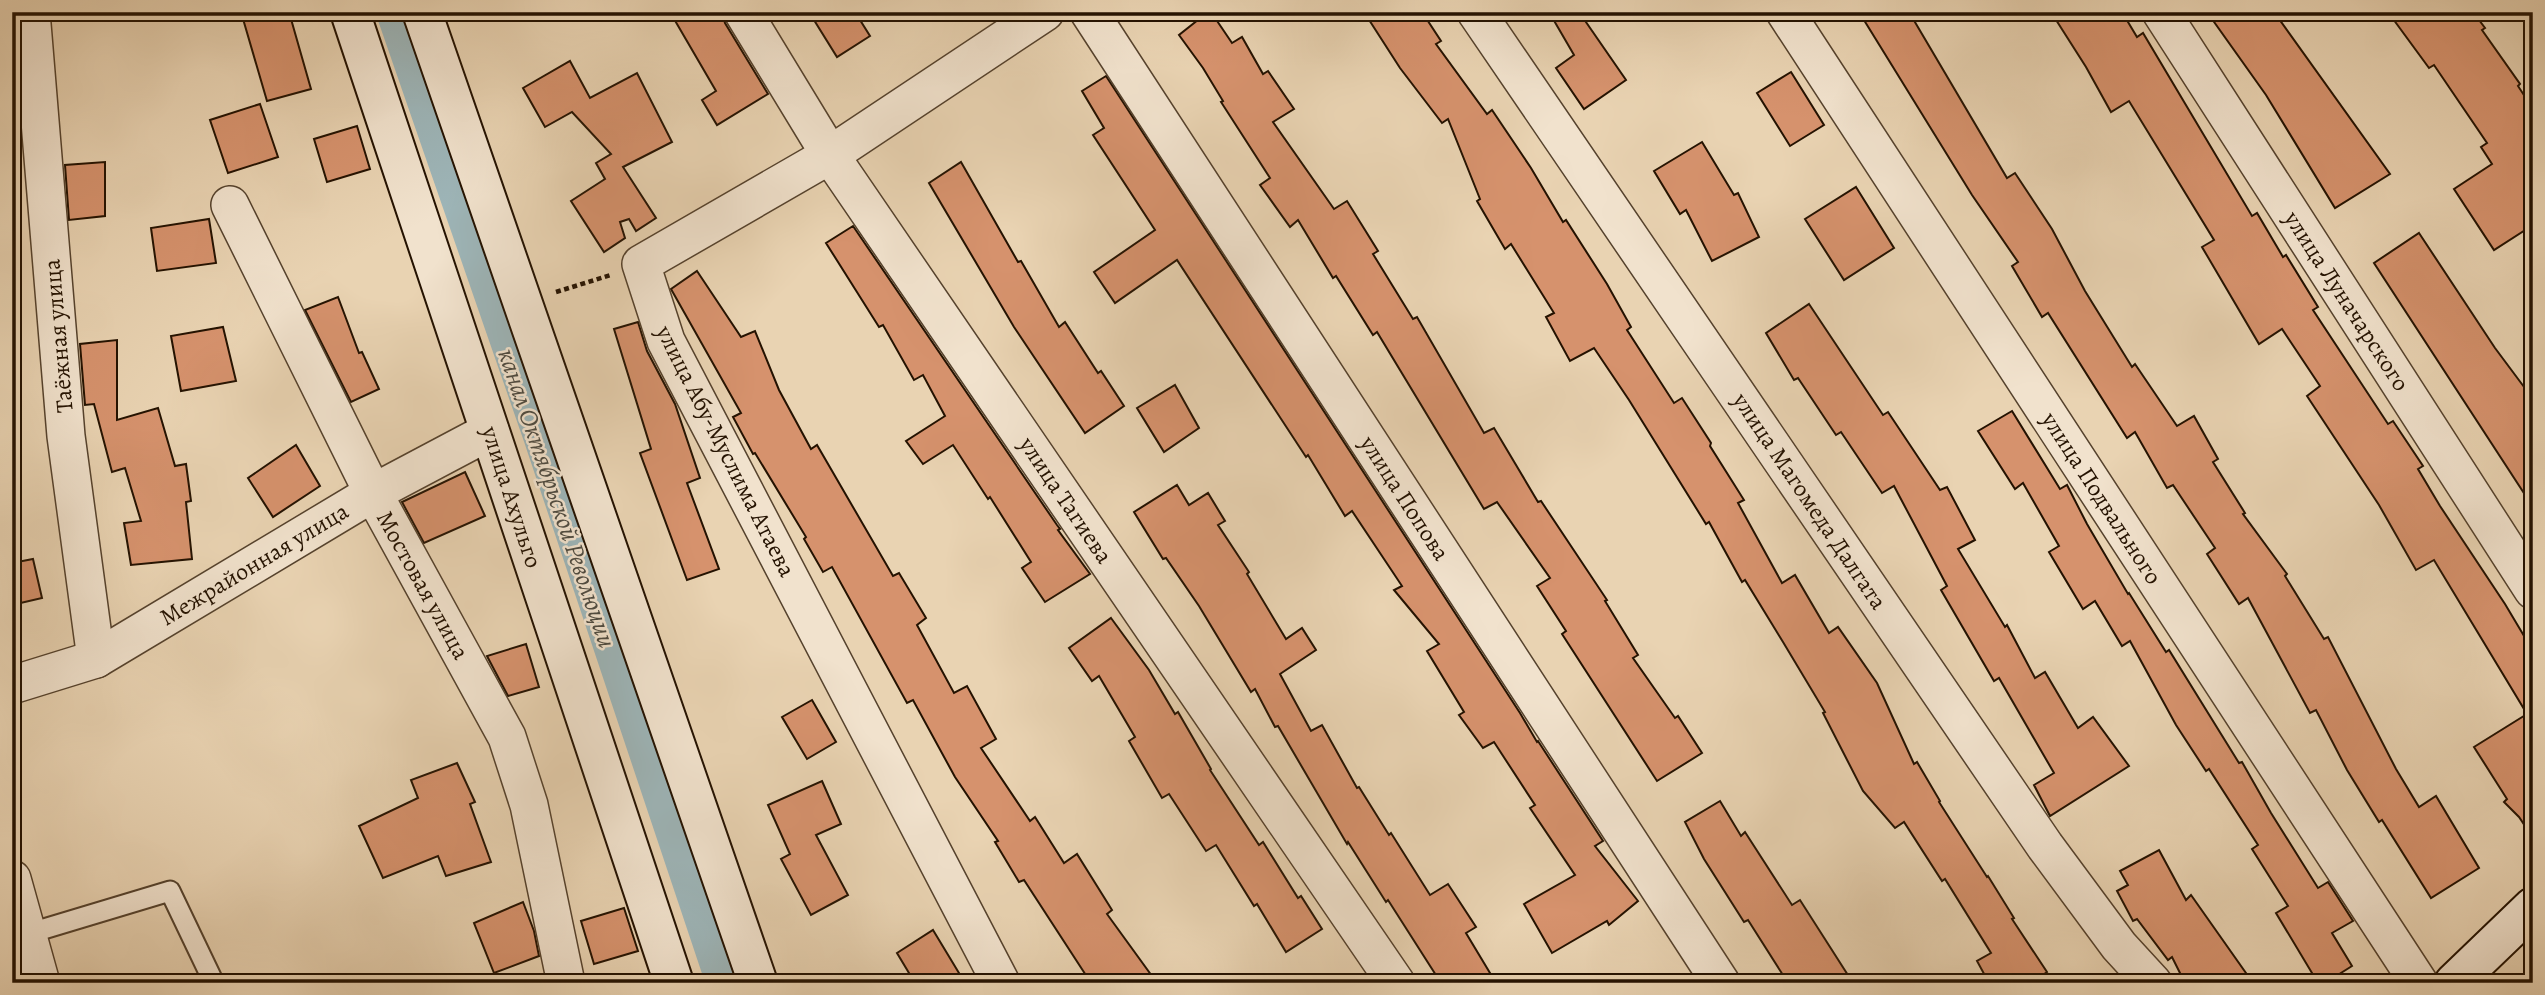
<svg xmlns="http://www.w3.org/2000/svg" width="2545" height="995" viewBox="0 0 2545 995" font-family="Alegreya,serif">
<rect width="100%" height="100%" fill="#e9d3b2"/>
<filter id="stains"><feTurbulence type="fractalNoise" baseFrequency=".00286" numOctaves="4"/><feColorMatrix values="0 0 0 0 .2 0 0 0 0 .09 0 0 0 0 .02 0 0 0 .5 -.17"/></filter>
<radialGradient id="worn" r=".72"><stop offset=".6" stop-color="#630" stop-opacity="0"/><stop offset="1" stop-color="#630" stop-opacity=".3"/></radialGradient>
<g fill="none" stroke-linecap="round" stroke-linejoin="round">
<!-- canal -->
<polyline stroke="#9db5b8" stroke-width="32" points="392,12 539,436 722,983"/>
</g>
<!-- building -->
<g fill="#d6926d" stroke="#241201" stroke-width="2">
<polygon points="241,12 289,12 311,89 267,101"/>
<polygon points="670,12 722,12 725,23 768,94 717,125 702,100 716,91"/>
<polygon points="809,12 855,12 870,36 837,57"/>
<polygon points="1208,12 1211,12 1232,43 1242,37 1263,74 1268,71 1294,109 1273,122 1334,209 1347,201 1378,251 1373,254 1413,319 1417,317 1484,433 1494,428 1538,502 1541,501 1607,600 1605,601 1638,655 1633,658 1675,718 1678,716 1702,753 1657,781 1562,634 1566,631 1537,586 1550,578 1497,502 1484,509 1377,332 1373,335 1336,276 1333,278 1298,220 1290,227 1260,185 1270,178 1221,102 1223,101 1203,68 1179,35"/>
<polygon points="1364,12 1422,12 1441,41 1436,44 1487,114 1492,110 1531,168 1563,222 1566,220 1607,284 1631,327 1627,330 1674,403 1682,398 1711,443 1710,446 1744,500 1738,503 1782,583 1795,575 1829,633 1838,627 1877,683 1914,764 1917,762 1940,801 1939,802 1987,877 1988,876 2014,918 2012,919 2047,972 2032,983 1989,983 1977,961 1991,953 1945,879 1942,881 1904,822 1895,828 1863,791 1823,713 1825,712 1783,642 1745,580 1742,582 1709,522 1706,524 1629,400 1594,348 1570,361 1546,317 1554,313 1511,244 1505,249 1477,201 1480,199 1448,119 1442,123 1400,68"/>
<polygon points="1549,12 1579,12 1626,80 1584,109 1556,68 1574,55"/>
<polygon points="1859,12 1909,12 2007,178 2015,173 2052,229 2085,291 2132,367 2135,364 2177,426 2194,416 2218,459 2213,462 2245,513 2243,514 2287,574 2285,576 2324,639 2328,637 2396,769 2419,807 2436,796 2479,868 2431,898 2382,820 2379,822 2347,770 2316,710 2310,713 2248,598 2239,604 2207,554 2215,548 2173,485 2167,488 2135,432 2127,438 2048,313 2042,317 2012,266 2018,262 1972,195"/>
<polygon points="2051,12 2122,12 2137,37 2143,33 2252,216 2257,213 2283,257 2286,255 2318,307 2313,310 2388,424 2393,421 2423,466 2418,469 2440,506 2505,604 2533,651 2533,838 2519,817 2504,802 2507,799 2474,747 2527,714 2434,560 2416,570 2379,505 2307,396 2320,386 2282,329 2259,344 2202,247 2214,240 2129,101 2111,112 2086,67"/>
<polygon points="2207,12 2274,12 2390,174 2335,208 2266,95"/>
<polygon points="2388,12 2473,12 2485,28 2482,30 2520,84 2518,86 2533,109 2533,225 2494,250 2454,189 2492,164 2481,147 2487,143 2434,65 2429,68"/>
<polygon points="570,61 590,98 637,73 672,142 623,167 656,218 636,231 629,219 620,222 625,238 604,252 571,201 605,179 596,163 611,154 572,112 545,127 523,88"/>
<polygon points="1791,72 1824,125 1790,146 1757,93"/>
<polygon points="1106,76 1520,713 1537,742 1538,741 1603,841 1595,846 1638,901 1609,925 1607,921 1552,953 1524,904 1575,875 1530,808 1535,805 1494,742 1483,748 1459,715 1464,712 1427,651 1439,644 1394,590 1402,586 1352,511 1345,516 1308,455 1306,457 1177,260 1115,303 1094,272 1155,230 1093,135 1104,128 1082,91"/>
<polygon points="260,104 278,157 228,173 210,120"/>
<polygon points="357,126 370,169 327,182 314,139"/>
<polygon points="1702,142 1734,195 1738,193 1759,237 1712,261 1686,210 1680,214 1654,171"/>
<polygon points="105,162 105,216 69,220 65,165"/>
<polygon points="961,162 1018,262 1021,261 1059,327 1065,322 1098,373 1101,371 1124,406 1085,433 1014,327 929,183"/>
<polygon points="1856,187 1894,248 1844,280 1805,219"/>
<polygon points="209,219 216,263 157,271 151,228"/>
<polygon points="853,226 1057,525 1060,529 1058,530 1090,574 1045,602 1022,568 1031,562 990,497 988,499 953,445 923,464 906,441 945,416 923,375 914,380 883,325 879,327 826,243"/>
<polygon points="2419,233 2495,348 2533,399 2533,507 2374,263"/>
<polygon points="697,271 741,337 755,331 779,390 811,449 817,445 893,576 899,573 926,618 917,625 954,693 967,686 996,739 981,748 1030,821 1035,817 1064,863 1077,854 1112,910 1107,914 1157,983 1091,983 1024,880 1019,882 995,842 998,841 955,777 913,700 907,703 832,567 823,572 804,539 806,537 755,453 753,454 733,417 741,413 671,289"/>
<polygon points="338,297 359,353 362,352 379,389 351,402 305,310"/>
<polygon points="1809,304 1883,415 1888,412 1940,490 1947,487 1975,540 1958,549 2005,627 2007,625 2035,678 2045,672 2078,728 2093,717 2129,766 2050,816 2034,785 2054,773 1999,678 1994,681 1941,590 1947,586 1894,486 1882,493 1841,432 1836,435 1798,378 1794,380 1766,333"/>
<polygon points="638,322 647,351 675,404 700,478 687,483 719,569 687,580 640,453 651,449 614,329"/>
<polygon points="223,327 236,381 181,391 171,336"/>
<polygon points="117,340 117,420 158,408 175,466 186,464 191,501 186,502 192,559 131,565 124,523 141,521 125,468 112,472 94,404 85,405 80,344"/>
<polygon points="1175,385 1199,428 1164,452 1137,408"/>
<polygon points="2012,411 2060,489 2067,485 2087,524 2128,594 2129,593 2166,652 2169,650 2239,763 2242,762 2271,813 2318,888 2328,882 2353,921 2332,933 2352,966 2325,983 2318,983 2276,913 2288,906 2252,849 2258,845 2209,769 2206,771 2176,725 2130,641 2122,646 2095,601 2083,609 2049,552 2059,546 2023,483 2015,489 1978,431"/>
<polygon points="296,445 320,486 273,517 248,478"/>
<polygon points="465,472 485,516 424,543 402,502"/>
<polygon points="1177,485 1189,505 1208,493 1225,521 1218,525 1249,572 1247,574 1286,639 1302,628 1316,650 1280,674 1311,731 1322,725 1357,788 1359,787 1389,835 1391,833 1430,895 1448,884 1476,927 1466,933 1496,983 1441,983 1388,900 1386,902 1348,842 1347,844 1278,726 1275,727 1255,689 1251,692 1199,606 1166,558 1163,559 1134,512"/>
<polygon points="33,559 42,598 12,605 12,563"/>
<polygon points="1111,618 1149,670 1175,714 1178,712 1211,769 1210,770 1259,845 1263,842 1298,898 1301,896 1322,929 1286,952 1257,904 1254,906 1216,845 1206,851 1169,794 1162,798 1129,741 1135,737 1099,676 1092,681 1069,648"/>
<polygon points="526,644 539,687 508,696 487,656"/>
<polygon points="812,700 836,742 807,759 782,717"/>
<polygon points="457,763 475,802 470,804 491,862 446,876 438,856 383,878 359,826 418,798 411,780"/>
<polygon points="822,781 841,824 816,835 848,895 811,915 781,859 790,854 768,805"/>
<polygon points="1720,801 1741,836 1745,832 1792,905 1800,900 1853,983 1788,983 1748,920 1744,922 1704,859 1685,822"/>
<polygon points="2159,850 2186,900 2191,895 2253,983 2185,983 2172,957 2168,960 2137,919 2133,921 2117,891 2128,885 2120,871"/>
<polygon points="523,902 534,931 539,956 494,973 474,923"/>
<polygon points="624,908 638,951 594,964 581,921"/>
<polygon points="933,930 965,983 915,983 897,953"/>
</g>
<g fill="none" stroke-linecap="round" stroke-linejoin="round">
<defs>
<polyline id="service" points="27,934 170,891 214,983"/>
<g id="minor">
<polyline points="31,12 66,436 96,659"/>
<polyline points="743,12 830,155 1396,983"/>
<polyline points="1089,12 1721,983"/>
<polyline points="1476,12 2045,846 2119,946 2153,983"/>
<polyline points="1785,12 2419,983"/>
<polyline points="2161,12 2533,590"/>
<polyline points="230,205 373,493 507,737 529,805 566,983"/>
<polyline points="12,685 96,659 373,493 490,431"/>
<polyline points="12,879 41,983"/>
<polyline points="1001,983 666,341 641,264 830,155 1045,12"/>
</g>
<g id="secondary">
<polyline points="350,12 674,983"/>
<polyline points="422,12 758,983"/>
<polyline points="2454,983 2533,907"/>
</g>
</defs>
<!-- service casing -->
<use href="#service" stroke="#55422d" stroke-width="23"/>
<!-- minor casing -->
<use href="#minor" stroke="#55422d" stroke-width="40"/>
<!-- secondary casing -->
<use href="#secondary" stroke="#241201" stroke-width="42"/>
<!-- path -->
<polyline stroke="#241201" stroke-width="4.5" stroke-dasharray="5 3.5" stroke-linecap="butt" points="556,292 611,275"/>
<!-- service -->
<use href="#service" stroke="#f1e2cd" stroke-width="19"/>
<!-- minor -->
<use href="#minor" stroke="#f1e2cd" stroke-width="37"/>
<!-- secondary -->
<use href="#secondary" stroke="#f1e2cd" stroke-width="38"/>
</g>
<g text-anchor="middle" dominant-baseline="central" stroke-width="5" stroke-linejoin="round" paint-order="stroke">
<!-- street labels -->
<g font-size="24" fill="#241201" stroke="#f1e2cd">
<text transform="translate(2347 301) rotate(57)">улица Луначарского</text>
<text transform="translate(58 336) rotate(-95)">Таёжная улица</text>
<text transform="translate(726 451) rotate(63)">улица Абу-Муслима Атаева</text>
<text transform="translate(512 497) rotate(72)">улица Ахульго</text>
<text transform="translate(1405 498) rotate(57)">улица Попова</text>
<text transform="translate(2102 498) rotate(57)">улица Подвального</text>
<text transform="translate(1066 500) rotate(56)">улица Тагиева</text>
<text transform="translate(1810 501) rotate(56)">улица Магомеда Далгата</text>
<text transform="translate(254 564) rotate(-31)">Межрайонная улица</text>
<text transform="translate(423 585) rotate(61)">Мостовая улица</text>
</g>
<!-- water labels -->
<g font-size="26" font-style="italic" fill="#4e4b41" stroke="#f1e2cd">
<text transform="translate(557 498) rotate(71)">канал Октябрьской Революции</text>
</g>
</g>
<!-- margin -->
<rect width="2545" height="995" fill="none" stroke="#e9d3b2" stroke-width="42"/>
<rect x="14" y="14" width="2517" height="967" fill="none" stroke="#241201" stroke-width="3.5"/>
<rect x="21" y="21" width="2503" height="953" fill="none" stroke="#241201" stroke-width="2"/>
<rect width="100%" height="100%" filter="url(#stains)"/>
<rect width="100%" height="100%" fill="url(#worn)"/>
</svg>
